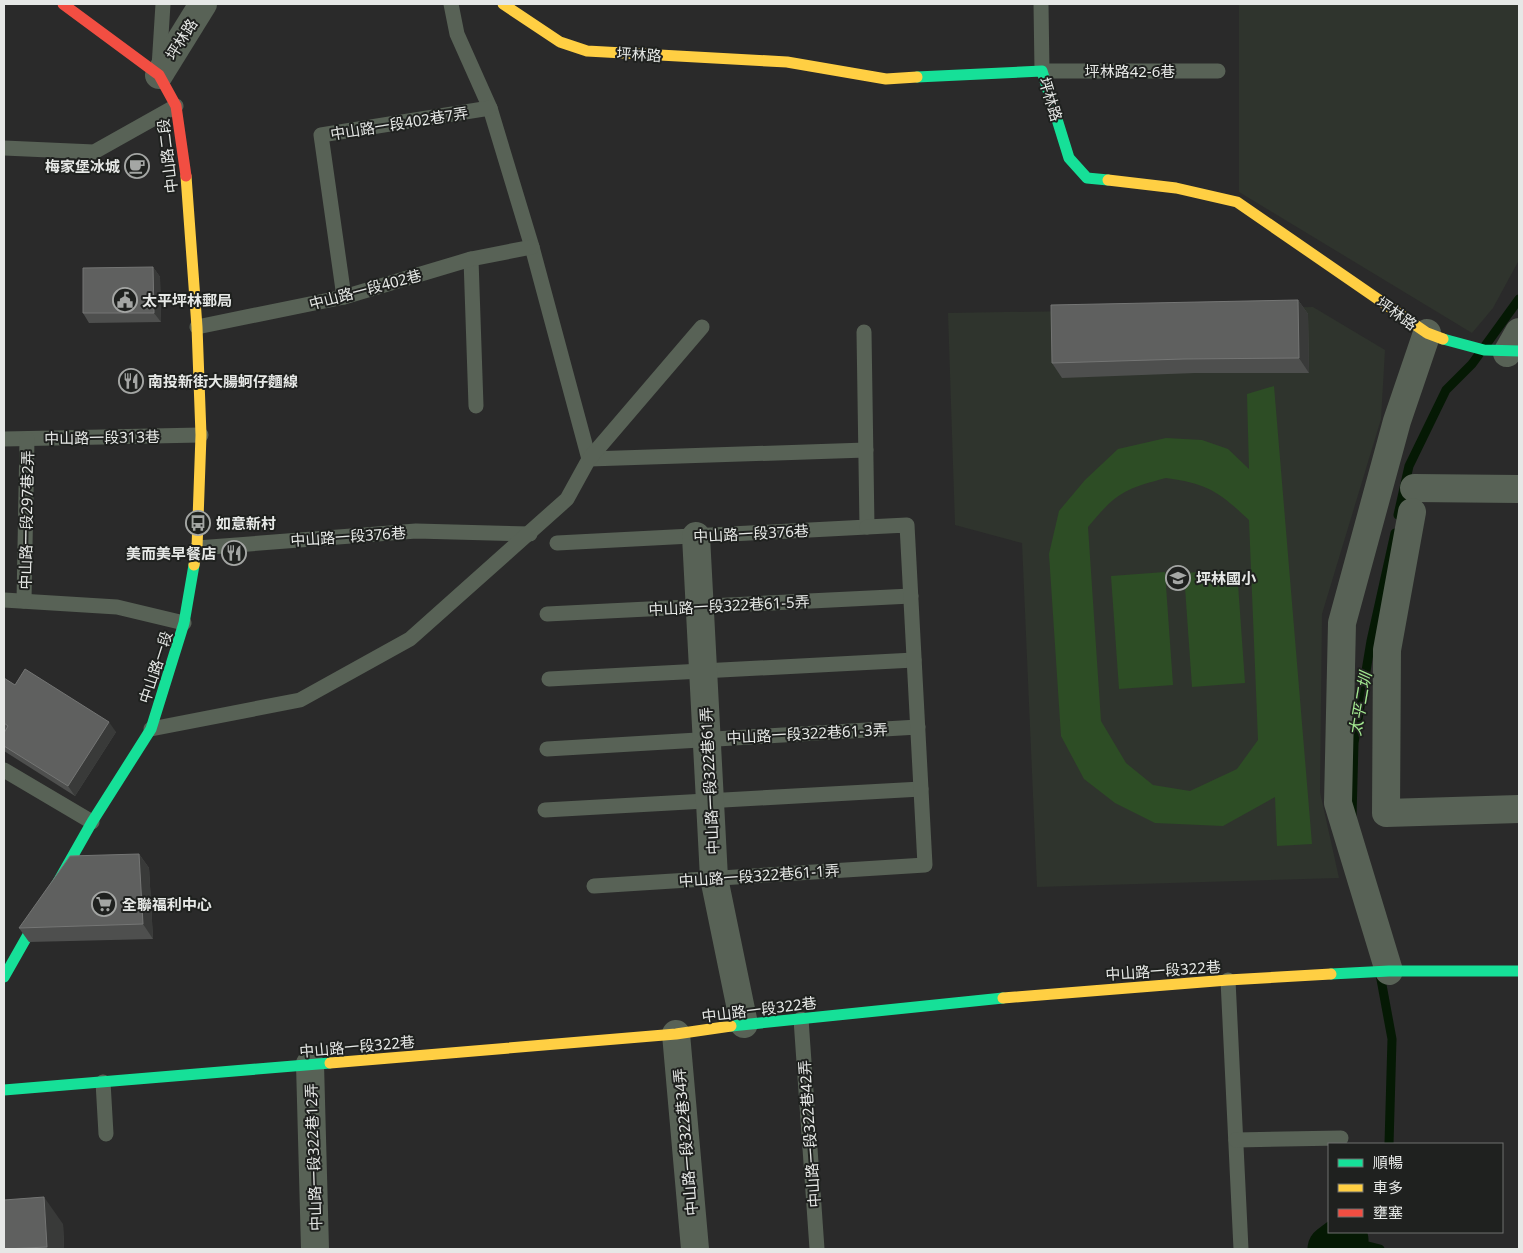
<svg xmlns="http://www.w3.org/2000/svg" width="1523" height="1253" viewBox="0 0 1523 1253" font-family="'Noto Sans','Noto Sans TC',sans-serif">
<rect width="100%" height="100%" fill="#2a2a2a"/>
<!-- built -->
<g fill="#2f342d">
<polygon points="1239,4 1519,4 1519,260 1493,308 1472,333 1239,192"/>
<polygon points="1313,307 1385,350 1381,419 1322,614 1320,792 1339,878 1037,887 1022,543 955,525 948,313"/>
</g>
<!-- green -->
<g fill="#2d4d25" fill-rule="evenodd">
<path d="M 1274,386 L 1312,844 L 1277,846 L 1275,797 L 1223,826 L 1155,823 L 1115,803 L 1084,779 L 1061,736 L 1049,554 L 1059,511 L 1085,480 L 1118,449 L 1166,438 L 1202,440 L 1228,449 L 1249,469 L 1247,394 ZM 1166,478 C 1208,484 1218,491 1249,520 L 1258,740 L 1237,769 L 1190,791 L 1153,785 L 1126,763 L 1101,721 L 1088,527 C 1116,493 1124,489 1166,478 Z"/>
<polygon points="1237,570 1245,683 1192,687 1184,573"/>
<polygon points="1165,572 1173,685 1119,689 1111,576"/>
</g>
<g fill="none" stroke-linecap="round" stroke-linejoin="round">
<!-- stream -->
<g stroke="#051904" stroke-width="9">
<polyline points="1398,515 1409,466 1446,390 1472,364 1519,299"/>
<polyline points="1352,816 1354,743 1371,641 1395,533"/>
<polyline points="1380,974 1392,1039 1389,1144"/>
<polyline points="1348,1232 1344,1240 1380,1249"/>
</g>
<!-- river -->
<polyline stroke="#051904" stroke-width="49" points="1332,1249 1344,1240"/>
<!-- lane -->
<g stroke="#586256" stroke-width="15">
<polyline points="451,4 457,34 490,108 532,247 589,459 866,450"/>
<polyline points="1041,4 1042,71 1218,71"/>
<polyline points="159,67 163,4"/>
<polyline points="4,148 94,152 176,106"/>
<polyline points="471,259 476,406"/>
<polyline points="344,297 321,135 490,108"/>
<polyline points="197,327 344,297 471,259 532,247"/>
<polyline points="4,439 201,435"/>
<polyline points="557,543 867,527 864,332"/>
<polyline points="197,548 416,531 530,534"/>
<polyline points="4,600 117,607 184,623"/>
<polyline points="24,601 27,439"/>
<polyline points="547,614 911,596"/>
<polyline points="549,679 914,660"/>
<polyline points="151,729 300,700 410,639 567,499 589,459 702,327"/>
<polyline points="547,749 918,727"/>
<polyline points="4,770 92,822"/>
<polyline points="545,810 921,789"/>
<polyline points="594,886 925,865 907,525 867,527"/>
<polyline points="1228,980 1241,1249"/>
<polyline points="801,1019 817,1249"/>
<polyline points="103,1082 106,1134"/>
<polyline points="1236,1140 1341,1138"/>
</g>
<!-- street -->
<g stroke="#586256" stroke-width="28">
<polyline points="159,75 203,4"/>
<polyline points="1507,353 1519,332"/>
<polyline points="1414,488 1519,489"/>
<polyline points="1412,512 1387,650 1386,813 1519,809"/>
<polyline points="696,536 714,878 744,1024"/>
<polyline points="1389,971 1338,803 1342,623 1397,421 1427,333"/>
<polyline points="676,1034 695,1249"/>
<polyline points="310,1064 315,1249"/>
</g>
<!-- fast -->
<g stroke="#16e098" stroke-width="11">
<polyline points="917,77 1042,71 1069,158 1087,178 1108,180"/>
<polyline points="1443,339 1484,350 1519,351"/>
<polyline points="1331,974 1389,971 1519,971"/>
<polyline points="4,977 92,822 151,729 184,623 194,565"/>
<polyline points="731,1026 1003,998"/>
<polyline points="4,1090 330,1063"/>
</g>
<!-- slow -->
<g stroke="#ffcf43" stroke-width="11">
<polyline points="503,4 560,42 587,51 787,62 886,79 917,77"/>
<polyline points="186,176 197,327 201,435 197,548 194,565"/>
<polyline points="1108,180 1176,188 1237,202 1427,333 1443,339"/>
<polyline points="1003,998 1228,980 1331,974"/>
<polyline points="330,1063 676,1034 731,1026"/>
</g>
<!-- jam -->
<polyline stroke="#f24e42" stroke-width="11" points="63,4 159,75 176,106 186,176"/>
</g>
<!-- wall -->
<g fill="#4e4f4e">
<polygon points="153,267 160,277 161,322 89,323 83,313"/>
<polygon points="1298,300 1308,314 1309,373 1195,373 1062,378 1052,363"/>
<polygon points="4,678 15,685 116,732 75,796 4,751 4,733 5,730 4,729"/>
<polygon points="139,854 149,868 153,939 29,942 19,928"/>
<polygon points="63,1224 64,1249 4,1249"/>
</g>
<!-- shaded-wall -->
<g fill="#393a39">
<polygon points="153,267 160,277 161,322 154,313"/>
<polygon points="1298,300 1308,314 1309,373 1299,358"/>
<polygon points="109,722 116,732 75,796 68,786"/>
<polygon points="139,854 149,868 153,939 143,924"/>
<polygon points="44,1197 63,1224 64,1249 49,1249 47,1247"/>
</g>
<!-- building -->
<g fill="#5f605f" stroke="#747574">
<polygon points="153,267 154,313 83,313 83,268"/>
<polygon points="1298,300 1299,358 1184,359 1052,363 1051,305"/>
<polygon points="25,669 109,722 68,786 4,746 4,733 8,726 4,723 4,678 15,685"/>
<polygon points="139,854 143,924 19,928 70,856"/>
<polygon points="44,1197 47,1247 4,1249 4,1200"/>
</g>
<!-- icons -->
<defs>
<symbol id="cafe-ring" viewBox="-11 -11 22 22"><circle r="9.5" fill="#1f211f" stroke="#a4a6a4" stroke-width="1.5"/><path d="M-5.5-4.5H6V0H3Q3 3.5 0 3.5H-2.5Q-5.5 3.5-5.5 0ZM3-3.2v2h1.7v-2ZM-6 4.5H4V6H-6Z" fill="#a4a6a4"/></symbol>
<symbol id="civic-ring" viewBox="-11 -11 22 22"><circle r="9.5" fill="#1f211f" stroke="#a4a6a4" stroke-width="1.5"/><path d="M-.6-6.5H3V-4.5H.6V-3L4-1V1h2V6H-6V1h2V-1L-.6-3ZM-1.2 2.5V6h2.4V2.5Z" fill="#a4a6a4"/></symbol>
<symbol id="restaurant-ring" viewBox="-11 -11 22 22"><circle r="9.5" fill="#1f211f" stroke="#a4a6a4" stroke-width="1.5"/><path d="M-5-6h1v4h1v-4h1v4h1v-4h1v5L-1.5 .5V6h-2V.5L-5-1ZM5-6V6H3V1.5H1.5Q1.5-4 5-6Z" fill="#a4a6a4"/></symbol>
<symbol id="bus-ring" viewBox="-11 -11 22 22"><circle r="9.5" fill="#1f211f" stroke="#a4a6a4" stroke-width="1.5"/><path d="M-5-6H5V4H4V6H2V4H-2V6H-4V4H-5ZM-3.5-4V0h7V-4ZM-3.5 1.2v1.5H-2V1.2ZM2 1.2v1.5H3.5V1.2Z" fill="#a4a6a4"/></symbol>
<symbol id="school-ring" viewBox="-11 -11 22 22"><circle r="9.5" fill="#1f211f" stroke="#a4a6a4" stroke-width="1.5"/><path d="M0-5L7-2L0 1L-7-2ZM-4 1L0 2.5L4 1V4Q0 6-4 4Z" fill="#a4a6a4"/></symbol>
<symbol id="supermarket-ring" viewBox="-11 -11 22 22"><circle r="9.5" fill="#1f211f" stroke="#a4a6a4" stroke-width="1.5"/><path d="M-6-5.5h2.5l.6 2H6L4.5 2H-2.5L-4.4-4H-6ZM-1.5 3.2a1.3 1.3 0 1 0 .1 0ZM3 3.2a1.3 1.3 0 1 0 .1 0Z" fill="#a4a6a4"/></symbol>
</defs>
<g fill-rule="evenodd">
<use href="#cafe-ring" x="123" y="152" width="28" height="28"/>
<use href="#civic-ring" x="111" y="286" width="28" height="28"/>
<use href="#restaurant-ring" x="117" y="367" width="28" height="28"/>
<use href="#bus-ring" x="184" y="509" width="28" height="28"/>
<use href="#restaurant-ring" x="220" y="539" width="28" height="28"/>
<use href="#school-ring" x="1164" y="564" width="28" height="28"/>
<use href="#supermarket-ring" x="90" y="890" width="28" height="28"/>
</g>
<g text-anchor="middle" dominant-baseline="central" stroke-width="4" stroke-linejoin="round" paint-order="stroke">
<!-- street labels -->
<g font-size="15" fill="#e6e8e6" stroke="#1f211f">
<text transform="translate(181 39) rotate(-58)">坪林路</text>
<text transform="translate(639 54) rotate(3)">坪林路</text>
<text x="1130" y="71">坪林路42-6巷</text>
<text transform="translate(1051 99) rotate(73)">坪林路</text>
<text transform="translate(399 123) rotate(-9)">中山路一段402巷7弄</text>
<text transform="translate(167 156) rotate(-97)">中山路二段</text>
<text transform="translate(365 289) rotate(-15)">中山路一段402巷</text>
<text transform="translate(1397 313) rotate(35)">坪林路</text>
<text transform="translate(102 437) rotate(-1)">中山路一段313巷</text>
<text transform="translate(26 520) rotate(-89)">中山路一段297巷2弄</text>
<text transform="translate(751 533) rotate(-3)">中山路一段376巷</text>
<text transform="translate(348 536) rotate(-4)">中山路一段376巷</text>
<text transform="translate(729 605) rotate(-3)">中山路一段322巷61-5弄</text>
<text transform="translate(155 667) rotate(-72)">中山路一段</text>
<text transform="translate(807 733) rotate(-3)">中山路一段322巷61-3弄</text>
<text transform="translate(709 781) rotate(-93)">中山路一段322巷61弄</text>
<text transform="translate(759 875) rotate(-4)">中山路一段322巷61-1弄</text>
<text transform="translate(1163 970) rotate(-4)">中山路一段322巷</text>
<text transform="translate(759 1009) rotate(-7)">中山路一段322巷</text>
<text transform="translate(357 1046) rotate(-5)">中山路一段322巷</text>
<text transform="translate(809 1134) rotate(-94)">中山路一段322巷42弄</text>
<text transform="translate(685 1142) rotate(-95)">中山路一段322巷34弄</text>
<text transform="translate(313 1157) rotate(-92)">中山路一段322巷12弄</text>
</g>
<!-- poi labels -->
<g font-size="15" font-weight="bold" fill="#e6e8e6" stroke="#1f211f" text-anchor="start">
<text x="120" y="166" text-anchor="end">梅家堡冰城</text>
<text x="142" y="300">太平坪林郵局</text>
<text x="148" y="381">南投新街大腸蚵仔麵線</text>
<text x="216" y="523">如意新村</text>
<text x="216" y="553" text-anchor="end">美而美早餐店</text>
<text x="1196" y="578">坪林國小</text>
<text x="122" y="904">全聯福利中心</text>
</g>
<!-- water labels -->
<g font-size="16" font-style="italic" fill="#a3e891" stroke="#1f211f">
<text transform="translate(1360 704) rotate(-80)">太平二圳</text>
</g>
</g>
<!-- border -->
<rect width="1523" height="1253" fill="none" stroke="#e6e8e6" stroke-width="10"/>
<!-- legend -->
<rect x="1328" y="1143" width="175" height="90" fill="#1f211f" stroke="#6f716f"/>
<rect x="1338" y="1159" width="25" height="8" fill="#16e098" stroke="#6f716f"/>
<text x="1373" y="1168" font-size="15" fill="#e6e8e6">順暢</text>
<rect x="1338" y="1184" width="25" height="8" fill="#ffcf43" stroke="#6f716f"/>
<text x="1373" y="1193" font-size="15" fill="#e6e8e6">車多</text>
<rect x="1338" y="1209" width="25" height="8" fill="#f24e42" stroke="#6f716f"/>
<text x="1373" y="1218" font-size="15" fill="#e6e8e6">壅塞</text>
</svg>
